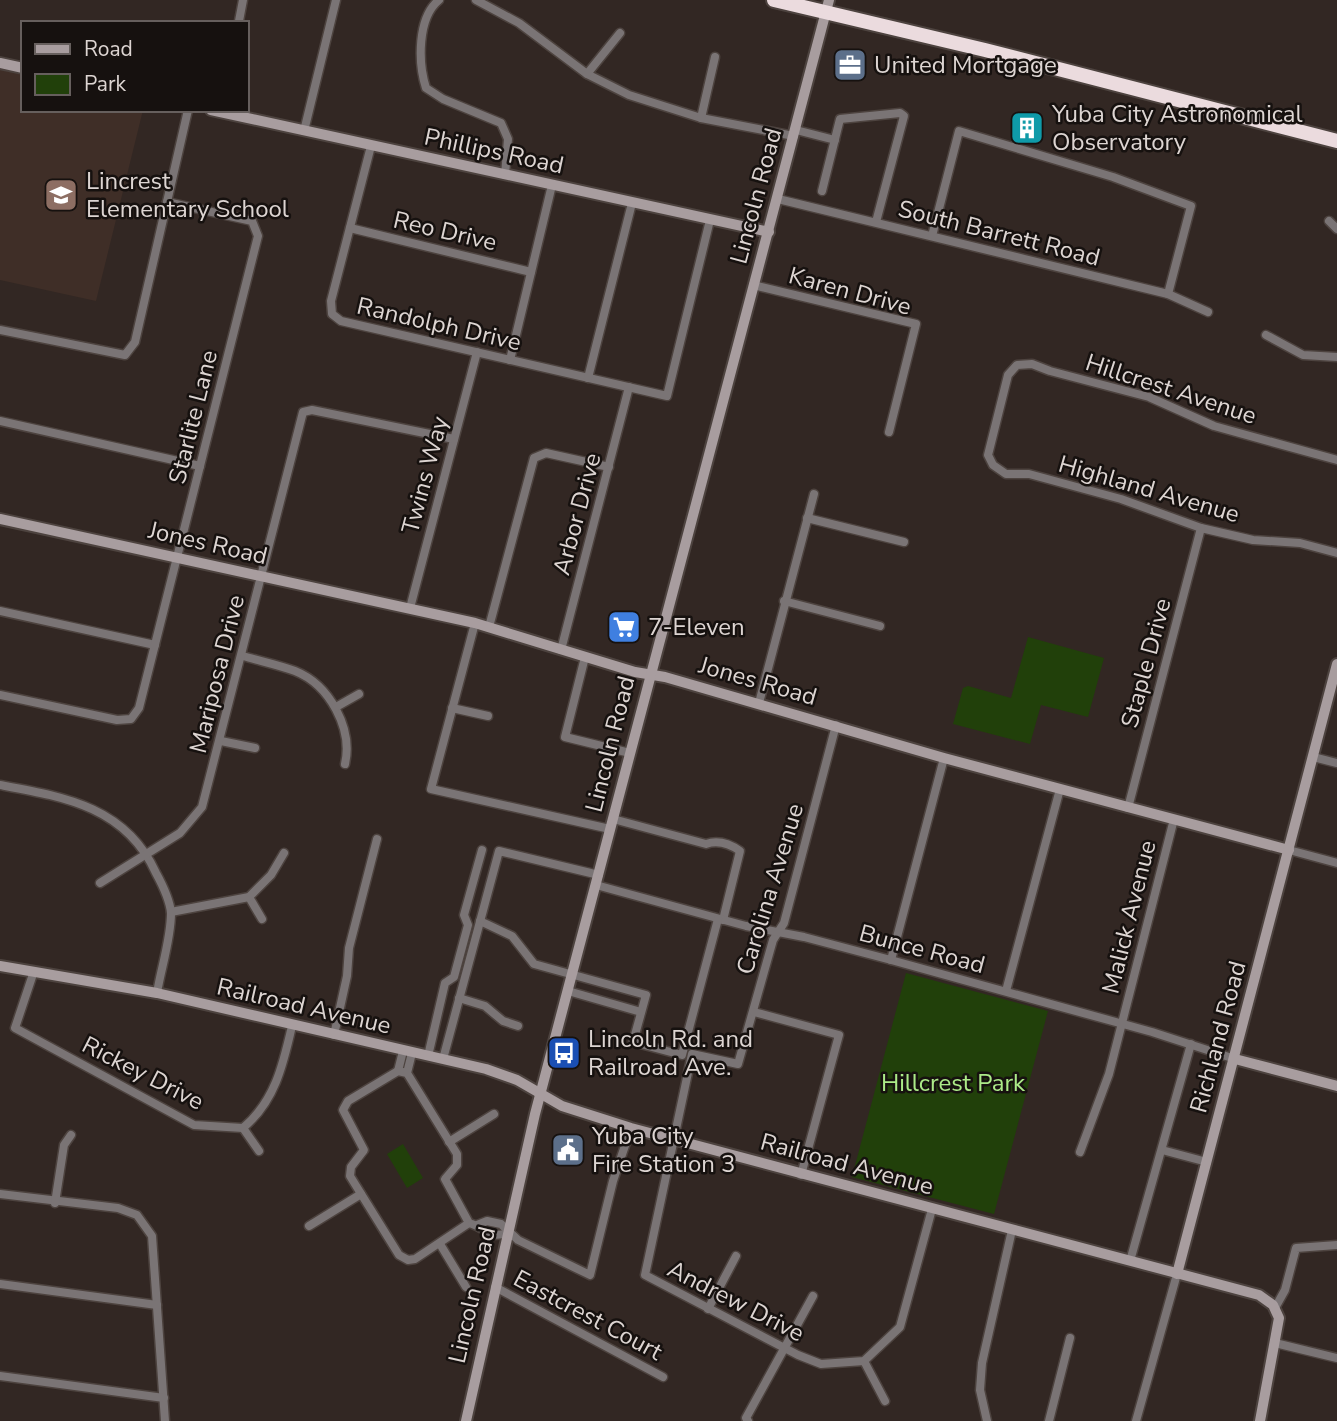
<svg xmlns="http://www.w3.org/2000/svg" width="1337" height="1421" viewBox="0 0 1337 1421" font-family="'Nunito Sans',sans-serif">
<rect width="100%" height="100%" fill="#322723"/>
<!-- built -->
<polygon fill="#3f2e27" points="0,70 23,74 23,110 143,110 96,301 0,280"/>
<!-- green -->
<g fill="#21400a">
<polygon points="1028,637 1104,658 1088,717 1041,705 1030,744 953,724 963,688 968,686 1011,698"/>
<polygon points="906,973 1048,1011 994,1214 852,1177"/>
<polygon points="403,1144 423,1178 407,1188 387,1154"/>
</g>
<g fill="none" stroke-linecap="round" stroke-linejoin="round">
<defs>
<g id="street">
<path d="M 439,0 C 417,18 418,63 426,88 L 443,99 L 501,123 L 508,139 L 505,175"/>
<polyline points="476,0 519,23 587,74 629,95 701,118 794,136"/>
<polyline points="239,21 243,0"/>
<polyline points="587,74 620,33"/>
<polyline points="701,118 715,57"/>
<polyline points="796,130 835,140"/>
<polyline points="304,131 336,0"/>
<polyline points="371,146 331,301 332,314 341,321 667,396 710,220"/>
<polyline points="822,191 840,119 900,113 904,116 876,222"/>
<polyline points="778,199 1168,294 1208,312"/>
<polyline points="1329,221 1337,229"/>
<polyline points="350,228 531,272"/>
<polyline points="932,236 959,131 1113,177 1191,206 1168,294"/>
<polyline points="753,285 916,324 889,432"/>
<polyline points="0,330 125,355 135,342 188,110"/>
<polyline points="1266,335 1303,355 1337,357"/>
<polyline points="510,360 552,185"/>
<polyline points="588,378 632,203"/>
<polyline points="0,421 200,466"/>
<polyline points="1337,460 1214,426 1149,397 1050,371 1032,364 1017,365 1008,375 988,455 993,465 1006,474 1029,474 1121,499 1201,528 1253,540 1300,543 1337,553"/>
<polyline points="807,518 904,542"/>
<polyline points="784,601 880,626"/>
<polyline points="410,608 477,352"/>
<polyline points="0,611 155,645"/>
<polyline points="475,623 431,789 610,829"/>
<polyline points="489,627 534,458 546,453 609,467"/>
<polyline points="561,650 629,387"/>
<path d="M 243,656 C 260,661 279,665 295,671 C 330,685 353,729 345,764"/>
<polyline points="585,657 565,737 630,753"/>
<polyline points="0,695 117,720 131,719 139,708 258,236 252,221 167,202"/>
<polyline points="759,703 814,494"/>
<polyline points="336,707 359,694"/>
<polyline points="452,708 488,716"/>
<polyline points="836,725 784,923 773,940 738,1064 692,1054 645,1275 798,1355 821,1364 864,1361 900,1327 932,1209"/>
<polyline points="221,741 255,748"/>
<polyline points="1313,757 1337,763"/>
<path d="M 0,785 C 65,797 126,807 156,873 C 162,884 170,901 171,913 C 171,939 161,968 157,993"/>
<polyline points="1128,808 1201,528"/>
<path d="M 613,819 L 706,844 C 718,840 730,844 740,851 L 723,920"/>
<polyline points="1289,850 1337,863"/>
<polyline points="100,883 180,833 202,807 303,412 312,410 454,439"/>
<polyline points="596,885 746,926 804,937 891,960 1152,1032 1235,1059"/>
<polyline points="249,897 262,919"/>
<polyline points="171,912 249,897 271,875 284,853"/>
<polyline points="480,921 512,936 534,964 646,995 633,1042 682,1055 718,919"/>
<polyline points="891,960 944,758"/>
<path d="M 33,974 L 15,1028 L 194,1125 L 243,1128 C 275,1101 283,1065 292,1026"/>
<polyline points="568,991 641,1012"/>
<polyline points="1006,991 1060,789"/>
<polyline points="459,998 485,1006 503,1021 518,1026"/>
<polyline points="754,1012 839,1035 801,1175"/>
<polyline points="334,1035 347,976 349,948 377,839"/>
<polyline points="428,1056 445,983 454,977 468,925 464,915 482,850"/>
<polyline points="443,1059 499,851 599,875"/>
<polyline points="398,1071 403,1051"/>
<polyline points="407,1073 398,1071 348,1101 343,1110 364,1150 351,1167 350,1176 399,1255 408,1260 415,1259 469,1223 445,1179 457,1165 457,1154 407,1073 412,1053"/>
<polyline points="243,1128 259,1151"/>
<polyline points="449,1142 494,1114"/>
<polyline points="1162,1150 1207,1162"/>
<polyline points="1080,1152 1109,1074 1174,819"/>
<polyline points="0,1194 118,1208 137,1215 152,1236 165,1421"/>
<polyline points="55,1203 64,1145 71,1135"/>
<path d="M 472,1224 C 487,1229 489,1239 507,1233"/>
<polyline points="477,1225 487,1221 501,1224 518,1240 590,1275 613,1181 631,1128"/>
<polyline points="309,1226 361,1194"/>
<polyline points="440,1244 466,1287"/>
<polyline points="1130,1261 1191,1044"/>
<polyline points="0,1284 157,1305"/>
<polyline points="495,1287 663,1377"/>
<polyline points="1275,1308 1285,1290 1296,1248 1337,1245"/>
<polyline points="708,1309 736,1256"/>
<polyline points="1275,1343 1337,1358"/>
<polyline points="864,1361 885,1401"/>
<polyline points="0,1376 164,1398"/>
<polyline points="748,1421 746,1418 813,1296"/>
<polyline points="987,1421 980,1390 982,1363 1012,1230"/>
<polyline points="1049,1421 1070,1338"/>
<polyline points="1136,1421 1177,1274"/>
</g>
<g id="secondary">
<polyline points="0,63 23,68"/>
<polyline points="211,110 769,232"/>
<polyline points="0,519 475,623 635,672 665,677 944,758 1289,850"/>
<polyline points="0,966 157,993 486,1069 517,1080 562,1106 631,1128 1259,1295 1273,1305 1279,1318 1260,1421"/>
<polyline points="1235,1059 1337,1086"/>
<polyline points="1177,1274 1337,664"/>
<polyline points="466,1421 535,1114 829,0"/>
</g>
<polyline id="highway" points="774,0 985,50 1337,141"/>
</defs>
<!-- street casing -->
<use href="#street" stroke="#4d433f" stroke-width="11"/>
<!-- secondary casing -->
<use href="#secondary" stroke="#4d433f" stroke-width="14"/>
<!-- highway casing -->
<use href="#highway" stroke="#4d433f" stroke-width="18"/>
<!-- street -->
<use href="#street" stroke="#7a7475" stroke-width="8"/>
<!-- secondary -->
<use href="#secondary" stroke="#a89d9f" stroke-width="10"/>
<!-- highway -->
<use href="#highway" stroke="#ebdbde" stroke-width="14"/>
</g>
<!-- icons -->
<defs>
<symbol id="office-square" viewBox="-11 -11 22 22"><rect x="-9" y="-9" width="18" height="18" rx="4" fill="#5c6f8a" stroke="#16110f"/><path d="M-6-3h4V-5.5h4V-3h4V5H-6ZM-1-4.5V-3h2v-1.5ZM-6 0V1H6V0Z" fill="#fff"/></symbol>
<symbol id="building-square" viewBox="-11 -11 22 22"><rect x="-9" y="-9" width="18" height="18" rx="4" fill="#0f9aa8" stroke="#16110f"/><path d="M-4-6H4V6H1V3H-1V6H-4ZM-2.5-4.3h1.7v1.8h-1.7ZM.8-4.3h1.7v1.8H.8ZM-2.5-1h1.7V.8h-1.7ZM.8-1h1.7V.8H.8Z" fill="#fff"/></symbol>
<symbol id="school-square" viewBox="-11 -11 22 22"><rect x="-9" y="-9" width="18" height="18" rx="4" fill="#8d6e63" stroke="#16110f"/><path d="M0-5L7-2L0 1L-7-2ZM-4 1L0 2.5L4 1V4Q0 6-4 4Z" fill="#fff"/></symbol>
<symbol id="supermarket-square" viewBox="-11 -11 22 22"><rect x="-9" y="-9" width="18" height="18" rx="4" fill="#3f7fe0" stroke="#16110f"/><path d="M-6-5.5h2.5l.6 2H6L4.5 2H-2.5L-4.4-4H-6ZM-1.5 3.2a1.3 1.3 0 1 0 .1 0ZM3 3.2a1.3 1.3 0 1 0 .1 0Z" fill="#fff"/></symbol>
<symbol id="bus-square" viewBox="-11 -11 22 22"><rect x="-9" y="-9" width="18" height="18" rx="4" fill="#1a4fb4" stroke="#16110f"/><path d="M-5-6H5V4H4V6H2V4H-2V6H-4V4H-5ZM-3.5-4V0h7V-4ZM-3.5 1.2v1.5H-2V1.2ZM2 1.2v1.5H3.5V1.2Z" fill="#fff"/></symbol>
<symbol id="civic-square" viewBox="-11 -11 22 22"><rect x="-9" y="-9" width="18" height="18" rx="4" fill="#5c6f8a" stroke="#16110f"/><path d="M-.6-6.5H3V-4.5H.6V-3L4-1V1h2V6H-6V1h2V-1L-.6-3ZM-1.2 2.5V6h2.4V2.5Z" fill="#fff"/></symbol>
</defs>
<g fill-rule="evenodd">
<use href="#office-square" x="831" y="46" width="38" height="38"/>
<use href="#building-square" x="1008" y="109" width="38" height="38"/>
<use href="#school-square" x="42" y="176" width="38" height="38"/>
<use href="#supermarket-square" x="605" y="608" width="38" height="38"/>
<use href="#bus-square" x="545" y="1034" width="38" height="38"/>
<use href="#civic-square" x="549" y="1131" width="38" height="38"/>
</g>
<g text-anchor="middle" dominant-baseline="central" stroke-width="5" stroke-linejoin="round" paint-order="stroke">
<!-- poi labels -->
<g font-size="24" fill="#ddd5d2" stroke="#16110f" text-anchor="start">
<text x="874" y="65">United Mortgage</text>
<text x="1052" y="114">Yuba City Astronomical<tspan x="1052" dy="28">Observatory</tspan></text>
<text x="86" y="181">Lincrest<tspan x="86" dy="28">Elementary School</tspan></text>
<text x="648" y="627">7-Eleven</text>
<text x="588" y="1039">Lincoln Rd. and<tspan x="588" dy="28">Railroad Ave.</tspan></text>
<text x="592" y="1136">Yuba City<tspan x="592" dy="28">Fire Station 3</tspan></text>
</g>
<!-- street labels -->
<g font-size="24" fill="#ddd5d2" stroke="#16110f">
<text transform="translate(494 151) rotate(12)">Phillips Road</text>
<text transform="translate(756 196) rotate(-75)">Lincoln Road</text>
<text transform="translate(445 231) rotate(13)">Reo Drive</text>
<text transform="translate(999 233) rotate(14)">South Barrett Road</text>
<text transform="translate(850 291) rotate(15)">Karen Drive</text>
<text transform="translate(439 324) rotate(13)">Randolph Drive</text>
<text transform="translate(1171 389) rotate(18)">Hillcrest Avenue</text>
<text transform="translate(193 417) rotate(-76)">Starlite Lane</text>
<text transform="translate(425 475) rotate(-75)">Twins Way</text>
<text transform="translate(1149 489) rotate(16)">Highland Avenue</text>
<text transform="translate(577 514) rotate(-75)">Arbor Drive</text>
<text transform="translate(208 543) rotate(13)">Jones Road</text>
<text transform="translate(1146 663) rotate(-75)">Staple Drive</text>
<text transform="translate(217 674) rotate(-76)">Mariposa Drive</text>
<text transform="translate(758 681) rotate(16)">Jones Road</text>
<text transform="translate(610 744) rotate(-76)">Lincoln Road</text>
<text transform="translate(770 889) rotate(-73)">Carolina Avenue</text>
<text transform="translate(1129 917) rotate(-76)">Malick Avenue</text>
<text transform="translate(922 949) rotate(15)">Bunce Road</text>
<text transform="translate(304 1006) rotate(13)">Railroad Avenue</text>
<text transform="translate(1218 1037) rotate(-75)">Richland Road</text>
<text transform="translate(143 1073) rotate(27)">Rickey Drive</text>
<text transform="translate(847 1164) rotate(15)">Railroad Avenue</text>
<text transform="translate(472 1295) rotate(-77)">Lincoln Road</text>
<text transform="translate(736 1301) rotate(27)">Andrew Drive</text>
<text transform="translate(588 1315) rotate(28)">Eastcrest Court</text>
</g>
<!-- park labels -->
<g font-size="24" fill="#acea88" stroke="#16110f">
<text x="953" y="1083">Hillcrest Park</text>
</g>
</g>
<!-- legend -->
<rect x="21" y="21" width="228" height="91" fill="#16110f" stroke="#665f5d" stroke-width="2"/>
<rect x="35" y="44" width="35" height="10" fill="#a89d9f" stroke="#665f5d" stroke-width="2"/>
<text x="84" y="56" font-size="21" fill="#ddd5d2">Road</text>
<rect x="35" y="74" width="35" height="21" fill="#21400a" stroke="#665f5d" stroke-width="2"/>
<text x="84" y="91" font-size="21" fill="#ddd5d2">Park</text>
</svg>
